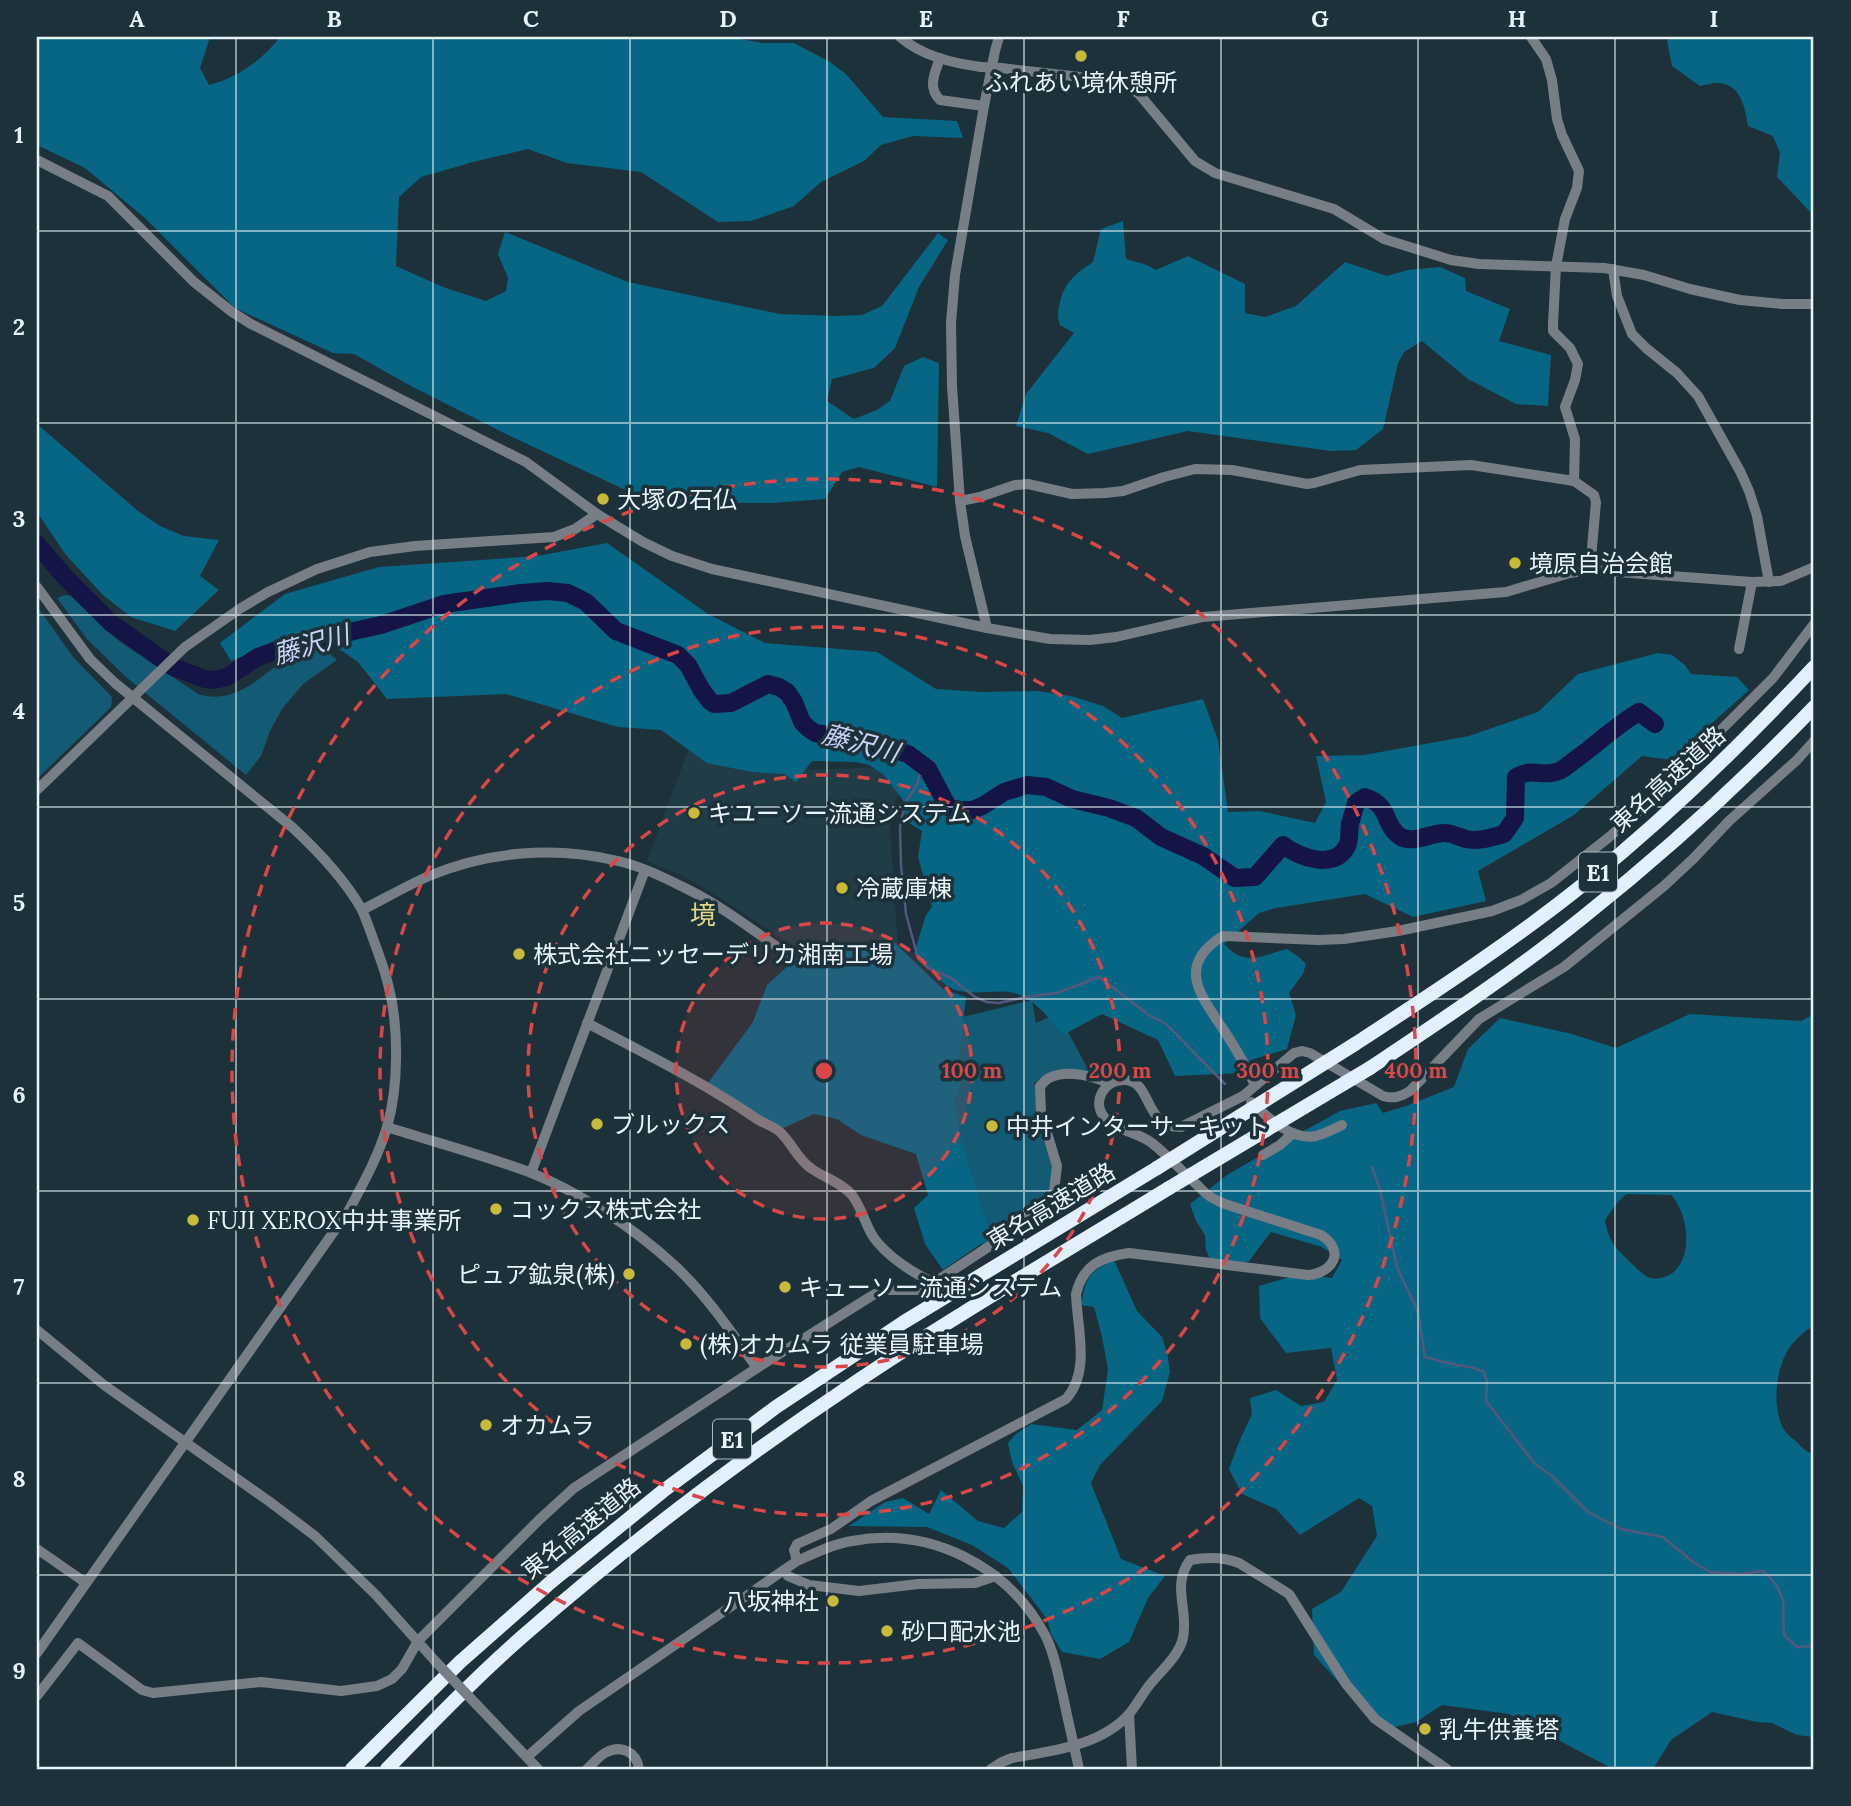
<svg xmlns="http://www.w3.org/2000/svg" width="1851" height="1806" viewBox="0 0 1851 1806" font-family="Lora,'Noto Sans JP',serif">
<rect width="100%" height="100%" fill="#1d313a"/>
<!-- built -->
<polygon fill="#1f3c47" points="693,737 792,770 887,767 902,789 892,807 890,828 898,946 800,951 734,907 687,878 647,861"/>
<!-- green -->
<g fill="#135b74">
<path d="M 65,595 L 71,596 L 119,641 L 198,694 C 252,711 282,641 318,649 C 326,650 332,655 337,660 L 303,684 L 282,709 L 270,731 L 261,756 L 246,775 L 126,677 L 87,639 L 57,598 Z"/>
<polygon points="37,606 73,657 112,697 111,707 37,779"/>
<polygon points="1032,1000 1036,1023 1058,1013 1090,1073 1052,1074 1034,1083 1036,1088 1036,1107 1042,1136 1053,1166 1053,1176 1049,1193 1002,1234 982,1247 948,1174 955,1019"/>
</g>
<!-- forest -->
<g fill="#076684" fill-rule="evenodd">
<path d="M 37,37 L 210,37 L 200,68 L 209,85 C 236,78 263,60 280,37 L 728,37 L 763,43 L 794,43 L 830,62 L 846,74 L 883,117 L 957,121 L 963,138 L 913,136 L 881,145 L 864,161 L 821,182 L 794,206 L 751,221 L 718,222 L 641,172 L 567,163 L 528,149 L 473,162 L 421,177 L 399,197 L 396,266 L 443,287 L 486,301 L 506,291 L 508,278 L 498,254 L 505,232 L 628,282 L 780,314 L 836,316 L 862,315 L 882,306 L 938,233 L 948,240 L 919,287 L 895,348 L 874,368 L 832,379 L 827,401 L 854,419 L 877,410 L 890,401 L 904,366 L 923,357 L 939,363 L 937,487 L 859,467 L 842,472 L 825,499 L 772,503 L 651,502 L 508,435 L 409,385 L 354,354 L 333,353 L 235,308 L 145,218 L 85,168 L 37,145 Z"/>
<path d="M 1669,37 L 1814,37 L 1814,216 L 1777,177 L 1780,153 L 1773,136 L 1748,126 C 1745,108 1741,83 1717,83 C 1712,83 1705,85 1700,86 L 1672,66 L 1667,41 Z"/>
<path d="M 1123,221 L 1126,259 L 1147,265 L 1156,270 L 1188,256 L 1245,284 L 1245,313 L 1265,317 L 1296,306 L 1345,262 L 1387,276 L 1408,270 L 1440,267 L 1465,278 L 1466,291 L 1510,309 L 1499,341 L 1551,355 L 1548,406 L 1516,404 L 1468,379 L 1422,341 L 1404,352 L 1398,363 L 1383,429 L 1356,450 L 1331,451 L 1188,431 L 1088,454 L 1048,433 L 1016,426 L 1026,394 L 1074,333 L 1060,325 C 1057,316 1058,311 1060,302 C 1065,281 1076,274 1093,262 L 1101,229 Z"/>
<polygon points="37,424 138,511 160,526 184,536 219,540 200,576 219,590 175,631 131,617 103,595 66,555 37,512"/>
<path d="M 607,543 L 708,614 L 765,643 L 877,652 L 936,689 L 982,692 L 1037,691 L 1071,696 L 1103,706 L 1122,718 L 1203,699 L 1218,740 L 1228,812 L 1260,811 L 1315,823 L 1326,802 L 1316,756 L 1364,755 L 1469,736 L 1538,712 L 1578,674 L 1658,653 L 1672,655 L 1685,665 L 1691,674 L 1737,677 L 1749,690 L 1671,760 L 1642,756 L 1574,815 L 1478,871 L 1486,901 L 1413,917 L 1365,894 L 1276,908 L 1259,913 L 1224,944 C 1245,967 1260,956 1287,949 L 1299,957 L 1306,964 L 1303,974 L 1289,993 L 1296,1015 L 1287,1049 L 1251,1060 L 1243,1073 L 1175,1076 L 1158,1040 L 1102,1014 L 1063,1035 C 1052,1021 1032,996 1014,993 C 993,988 969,998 949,987 C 938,981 924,963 914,954 L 926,915 L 932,907 L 918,857 L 922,831 L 906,821 L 903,800 L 883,774 L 869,765 L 856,762 L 812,761 L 796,782 L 784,774 L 752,772 L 707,763 L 661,730 L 618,727 L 506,694 L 387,699 L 358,662 L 311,630 L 231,661 L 220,643 L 285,594 L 379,567 L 537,556 Z"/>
<polygon points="895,943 943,989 966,997 959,1058 961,1064 956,1080 961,1084 954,1101 960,1137 991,1237 943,1270 925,1244 914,1208 928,1195 916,1154 861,1135 837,1119 814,1114 779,1130 708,1083 753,1022 767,985 811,945"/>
<path d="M 1690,1014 L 1801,1021 L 1814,1014 L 1814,1326 C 1806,1330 1799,1336 1793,1343 C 1776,1362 1770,1409 1785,1431 C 1788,1435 1793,1439 1797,1442 C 1802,1448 1807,1452 1814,1455 L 1814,1737 L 1797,1735 L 1772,1723 L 1757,1722 L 1712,1712 L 1671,1740 L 1653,1769 L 1613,1769 L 1509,1714 L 1442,1705 L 1416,1722 L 1382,1730 L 1314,1655 L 1312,1609 L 1341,1592 L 1377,1536 L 1372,1506 L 1359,1498 L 1300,1535 L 1276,1509 L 1242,1494 L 1229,1469 L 1239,1442 L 1252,1414 L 1250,1398 L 1276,1390 L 1301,1406 L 1324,1402 L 1337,1380 L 1331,1348 L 1286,1353 L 1260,1318 L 1259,1286 L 1300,1274 L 1332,1278 L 1342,1260 L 1322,1247 L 1271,1232 L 1249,1261 L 1232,1265 L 1211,1262 L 1206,1250 L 1205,1235 L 1196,1221 L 1190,1204 L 1227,1175 L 1275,1147 L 1340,1111 L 1376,1103 L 1383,1113 L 1406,1106 L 1454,1087 L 1468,1049 L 1500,1018 L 1572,1034 L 1616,1048 ZM 1626,1194 L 1671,1195 C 1689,1213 1695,1264 1667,1276 C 1659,1279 1653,1280 1646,1276 C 1640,1272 1634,1266 1629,1261 C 1614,1246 1609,1242 1605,1220 L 1616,1204 Z"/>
<path d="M 1114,1260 L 1137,1311 L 1162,1337 L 1167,1352 L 1170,1372 L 1162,1401 L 1100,1465 L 1091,1483 L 1121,1559 L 1165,1576 L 1148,1598 L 1129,1642 L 1100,1659 L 1062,1652 L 1051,1634 L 1047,1619 L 1008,1568 L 972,1545 L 927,1527 L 849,1526 L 885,1502 L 903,1498 L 929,1514 L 941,1490 L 978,1521 L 1004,1528 L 1022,1512 L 1023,1486 L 1012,1462 L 1008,1443 L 1016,1434 L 1031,1424 L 1077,1430 L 1102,1410 L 1108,1369 L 1102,1337 L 1094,1307 L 1081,1305 C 1086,1278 1088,1272 1114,1260 Z"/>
</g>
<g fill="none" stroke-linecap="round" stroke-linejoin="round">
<!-- stream -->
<g stroke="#54587c" stroke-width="2.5">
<polyline points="921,764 918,783 908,799 902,816 900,828 901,865 906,914 918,958 928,968 951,978 975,997 987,1002 999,1003 1025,997 1057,993 1099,977 1149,1015 1166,1024 1225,1084"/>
<polyline points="1372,1167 1380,1190 1397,1267 1418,1312 1425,1357 1457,1365 1474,1368 1484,1372 1487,1381 1486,1401 1534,1463 1552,1476 1588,1512 1621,1529 1663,1537 1693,1562 1710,1572 1741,1574 1764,1571 1777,1586 1783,1600 1784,1635 1797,1647 1814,1646"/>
</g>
<!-- river -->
<path stroke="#141546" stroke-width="18" d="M 37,544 L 65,577 L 111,623 L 173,667 L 205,679 L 214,680 L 227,677 L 258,657 L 291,645 L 381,625 L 444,604 L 521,593 L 548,591 L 568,593 L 586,602 L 616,631 L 678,655 L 688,665 L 701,689 L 710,701 L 714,704 L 731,703 L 768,684 L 779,687 L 787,692 L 794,702 L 802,722 L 808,728 L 815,733 L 865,741 L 908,754 L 928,769 L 947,805 L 952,809 L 960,810 L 973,810 L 984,805 L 1004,792 L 1027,785 L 1046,787 L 1072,799 L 1109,808 L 1136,818 L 1161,837 L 1203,856 L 1235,878 L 1255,877 L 1283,845 C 1298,857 1335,871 1347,846 C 1350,841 1349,831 1350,824 C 1352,817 1354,810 1356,803 L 1365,797 C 1392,806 1382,825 1401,837 C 1414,844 1431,833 1444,833 C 1452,833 1459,837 1466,839 C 1479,842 1492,837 1504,834 L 1515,818 L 1516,777 C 1533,767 1543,778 1559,771 C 1564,769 1568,765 1572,762 C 1595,746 1615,726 1639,712 L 1655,724"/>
<!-- minor -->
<g stroke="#787e86" stroke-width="10">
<path d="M 900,37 C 922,56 952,63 981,67"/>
<polyline points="1531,37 1546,59 1552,80 1557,119 1562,135 1579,171 1577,188 1565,219 1556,266 1553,324 1553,331 1570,348 1578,364 1575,380 1565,407 1575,439 1574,481"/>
<path d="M 940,58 C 935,73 927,87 940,100 L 984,106"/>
<polyline points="1001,68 1107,80 1126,86 1139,94 1195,161 1215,173 1334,209 1384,239 1451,260 1479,264 1604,268 1644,275 1690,289 1740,300 1782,304 1814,304"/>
<polyline points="37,160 108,196 194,282 232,312 251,324 526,462 597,514 643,542 672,556 712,569 987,628 1050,639 1090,640 1116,637 1203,617 1506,592 1570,573 1590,570 1752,582 1781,581 1814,567"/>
<polyline points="1613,269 1617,296 1632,334 1646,348 1677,373 1698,396 1740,471 1749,491 1757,516 1769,582"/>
<polyline points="960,501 980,497 1015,485 1028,484 1072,494 1105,493 1123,491 1164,477 1195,469 1232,470 1307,484 1314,483 1360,470 1471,465 1574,481 1594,495 1596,502 1590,570"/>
<path d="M 37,587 L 90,659 L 115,683 L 292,827 C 318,851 343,877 361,908 C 365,916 368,925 371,933 C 377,950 384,967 388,984 C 399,1025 399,1086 387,1127 C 378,1157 363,1184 349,1210 L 37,1653"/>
<polyline points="987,628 965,536 960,501 952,386 951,323 955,275 984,106 995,51 999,37"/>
<polyline points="1739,649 1752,582"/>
<polyline points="37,790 185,647 241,608 268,592 317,569 370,552 415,546 554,537 575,529 597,514"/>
<path d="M 362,910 C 384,899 406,886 429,876 C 488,851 555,846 618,861 C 641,866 665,878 687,889 C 722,906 758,934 790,956"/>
<path d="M 587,1023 C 644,1053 701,1081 754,1117 C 763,1124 773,1125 781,1133 C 793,1145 798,1160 812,1169 C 825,1178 842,1183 852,1195 C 862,1208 865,1225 874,1238 C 887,1256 914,1274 933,1282"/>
<path d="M 1255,1085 C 1246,1066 1236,1049 1225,1032 C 1202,997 1174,966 1223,936 L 1318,940 L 1344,939 L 1398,931 L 1469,916 L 1492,911 L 1521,900 L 1551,883 L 1608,838 L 1646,805 L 1773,678 L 1814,624"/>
<path d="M 1251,1102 C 1267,1117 1292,1141 1316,1136 C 1324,1134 1334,1129 1342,1125"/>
<path d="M 387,1127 C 434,1142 483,1155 529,1172 C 578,1191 635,1229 673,1264 C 705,1293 732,1333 757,1368"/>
<polyline points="1263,1155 1280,1145 1293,1133"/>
<polyline points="531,1173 645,870"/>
<polyline points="37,1330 104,1385 270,1502 315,1536 376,1595 436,1662"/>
<polyline points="37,1549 86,1583"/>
<path d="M 797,1561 L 794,1550 L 797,1544 L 831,1529 L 871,1501 L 1066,1399 C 1091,1371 1077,1328 1076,1294 C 1083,1265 1101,1257 1129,1253 L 1308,1275 C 1333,1273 1346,1251 1321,1235 L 1225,1204 C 1221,1202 1215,1200 1211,1197 C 1205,1194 1200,1187 1195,1183 C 1181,1170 1167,1155 1152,1143 C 1138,1132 1117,1131 1105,1118 C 1091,1102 1104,1080 1124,1080 C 1153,1080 1143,1128 1181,1127 L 1243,1096 L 1294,1053 L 1302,1051 L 1310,1053 L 1383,1096 C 1394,1099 1400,1097 1410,1091 L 1479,1019 L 1564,967 L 1664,886 L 1694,858 L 1729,821 L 1797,760 L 1814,741"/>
<polyline points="784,1570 788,1576 809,1585 859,1591 918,1584 975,1583 996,1576"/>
<path d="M 37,1696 L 78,1643 L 142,1690 L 153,1693 L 261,1682 L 341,1691 L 377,1686 L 392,1679 L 402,1669 L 418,1641 L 540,1519 L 574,1488 L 757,1368 L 873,1295 L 884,1290 L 919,1290 L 938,1280 L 1002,1238 L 1048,1200 L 1054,1191 L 1057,1166 L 1041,1113 L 1040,1086 C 1043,1084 1045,1080 1049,1078 C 1067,1069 1093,1076 1110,1084"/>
<polyline points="477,1705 538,1769"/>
<polyline points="1129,1714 1132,1769"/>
<path d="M 527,1757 L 579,1711 L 797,1561 C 815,1553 833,1544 852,1541 C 930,1526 1008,1566 1045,1635 C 1055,1654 1058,1676 1063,1696 C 1068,1721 1074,1745 1079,1769"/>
<path d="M 587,1769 C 593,1764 598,1757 605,1753 C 621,1744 637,1752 639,1769"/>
<path d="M 991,1769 L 1002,1762 L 1012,1758 C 1051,1751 1102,1746 1130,1713 C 1138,1703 1144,1691 1152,1682 C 1163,1669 1179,1655 1183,1638 C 1189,1609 1171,1586 1190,1560 C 1206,1557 1224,1557 1239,1563 L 1289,1594 L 1346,1684 L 1375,1719 L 1447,1769"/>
</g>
<!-- highway -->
<g stroke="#e2effe" stroke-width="14">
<path d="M 1355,1044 C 1435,992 1516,939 1590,879 C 1670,814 1744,742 1814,667"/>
<path d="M 1370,1068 C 1442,1020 1515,972 1582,918 C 1664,853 1742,782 1814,707"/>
<polyline points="352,1769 460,1662 552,1581 663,1491 776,1407 904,1322 1157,1168"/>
<path d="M 387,1769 C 431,1724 475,1678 523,1636 C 626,1546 736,1462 850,1386 C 954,1316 1063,1253 1169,1188"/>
</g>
<!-- minor-bridge -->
<g stroke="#787e86" stroke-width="10">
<polyline points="981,67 1001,68"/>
<polyline points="436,1662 477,1705"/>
</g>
<!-- highway-bridge -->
<g stroke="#e2effe" stroke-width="14">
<polyline points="1157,1168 1355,1044"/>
<polyline points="1169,1188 1370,1068"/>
</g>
</g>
<!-- grid -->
<path fill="none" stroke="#e8f4fa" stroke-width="2" stroke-opacity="0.55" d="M 236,37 L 236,1769M 433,37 L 433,1769M 630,37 L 630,1769M 827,37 L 827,1769M 1024,37 L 1024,1769M 1221,37 L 1221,1769M 1418,37 L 1418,1769M 1615,37 L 1615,1769M 37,231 L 1814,231M 37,423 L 1814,423M 37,615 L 1814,615M 37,807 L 1814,807M 37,999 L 1814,999M 37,1191 L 1814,1191M 37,1383 L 1814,1383M 37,1575 L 1814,1575"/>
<!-- distance rings -->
<circle cx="824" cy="1071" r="148" fill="#d94748" fill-opacity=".12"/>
<g fill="none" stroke="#d94748" stroke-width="3.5" stroke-dasharray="12 9">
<circle cx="824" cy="1071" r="148"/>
<circle cx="824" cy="1071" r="296"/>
<circle cx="824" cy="1071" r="444"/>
<circle cx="824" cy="1071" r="592"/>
</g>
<!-- markers -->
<g fill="#c8bb3b" stroke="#1d313a" stroke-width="2.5">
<circle cx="1081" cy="56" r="7"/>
<circle cx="603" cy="499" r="7"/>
<circle cx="1515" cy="563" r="7"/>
<circle cx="694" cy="813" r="7"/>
<circle cx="842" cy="888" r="7"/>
<circle cx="519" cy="954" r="7"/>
<circle cx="597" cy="1124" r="7"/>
<circle cx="992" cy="1126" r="7"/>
<circle cx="496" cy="1209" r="7"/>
<circle cx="193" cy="1220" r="7"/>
<circle cx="629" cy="1274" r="7"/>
<circle cx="785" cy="1287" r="7"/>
<circle cx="686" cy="1344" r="7"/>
<circle cx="486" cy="1425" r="7"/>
<circle cx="833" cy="1601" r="7"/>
<circle cx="887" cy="1631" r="7"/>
<circle cx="1425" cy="1729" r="7"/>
</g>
<g text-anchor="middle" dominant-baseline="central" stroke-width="7" stroke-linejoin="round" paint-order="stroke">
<!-- shield labels -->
<g fill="#1d313a" stroke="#abbac0" stroke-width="2">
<rect x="1579" y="852.5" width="38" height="39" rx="5"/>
<rect x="713" y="1419.5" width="38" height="39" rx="5"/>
</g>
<g font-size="23" font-weight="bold" fill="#e8f4fa">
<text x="1598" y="872">E1</text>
<text x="732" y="1439">E1</text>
</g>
<!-- poi labels -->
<g font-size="24" fill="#e8f4fa" stroke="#1d313a" text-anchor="start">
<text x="1081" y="82" text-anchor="middle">ふれあい境休憩所</text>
<text x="617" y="499">大塚の石仏</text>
<text x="1529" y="563">境原自治会館</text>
<text x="708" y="813">キユーソー流通システム</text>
<text x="856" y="888">冷蔵庫棟</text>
<text x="533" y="954">株式会社ニッセーデリカ湘南工場</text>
<text x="611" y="1124">ブルックス</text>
<text x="1006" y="1126">中井インターサーキット</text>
<text x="510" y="1209">コックス株式会社</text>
<text x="207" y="1220">FUJI XEROX中井事業所</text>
<text x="615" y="1274" text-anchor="end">ピュア鉱泉(株)</text>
<text x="799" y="1287">キューソー流通システム</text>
<text x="700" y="1344">(株)オカムラ 従業員駐車場</text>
<text x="500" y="1425">オカムラ</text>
<text x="819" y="1601" text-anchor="end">八坂神社</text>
<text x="901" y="1631">砂口配水池</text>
<text x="1439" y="1729">乳牛供養塔</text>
</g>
<!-- street labels -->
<g font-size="24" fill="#e8f4fa" stroke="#1d313a">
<text transform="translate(1668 779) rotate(-42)">東名高速道路</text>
<text transform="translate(1051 1206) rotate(-31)">東名高速道路</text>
<text transform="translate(581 1528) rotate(-39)">東名高速道路</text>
</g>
<!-- water labels -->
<g font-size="26" font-style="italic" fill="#cbd2f5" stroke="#1d313a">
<text transform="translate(311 644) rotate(-16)">藤沢川</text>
<text transform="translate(861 743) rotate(15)">藤沢川</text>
</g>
<!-- neighbourhood labels -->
<g font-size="26" fill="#dfd889" stroke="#1d313a">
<text x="703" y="914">境</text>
</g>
</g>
<circle cx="824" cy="1071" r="10" fill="#d94748" stroke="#1d313a" stroke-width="3.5"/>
<g font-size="21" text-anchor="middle" font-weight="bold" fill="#d94748" stroke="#1d313a" stroke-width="7" stroke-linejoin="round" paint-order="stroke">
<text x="972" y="1078">100 m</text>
<text x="1120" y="1078">200 m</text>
<text x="1268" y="1078">300 m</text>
<text x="1416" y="1078">400 m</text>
</g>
<!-- border -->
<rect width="1851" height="1806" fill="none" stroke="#1d313a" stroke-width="77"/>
<rect x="38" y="38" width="1774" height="1730" fill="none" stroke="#e8f4fa" stroke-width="2.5"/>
<g font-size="23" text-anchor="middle" font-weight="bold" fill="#e8f4fa">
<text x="137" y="27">A</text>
<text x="334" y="27">B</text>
<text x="531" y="27">C</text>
<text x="728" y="27">D</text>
<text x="926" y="27">E</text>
<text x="1123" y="27">F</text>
<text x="1320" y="27">G</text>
<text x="1517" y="27">H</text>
<text x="1714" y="27">I</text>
<text x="19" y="143">1</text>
<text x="19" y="335">2</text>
<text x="19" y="527">3</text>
<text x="19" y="719">4</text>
<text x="19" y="911">5</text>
<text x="19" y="1103">6</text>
<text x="19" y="1295">7</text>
<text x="19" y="1487">8</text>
<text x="19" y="1679">9</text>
</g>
</svg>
